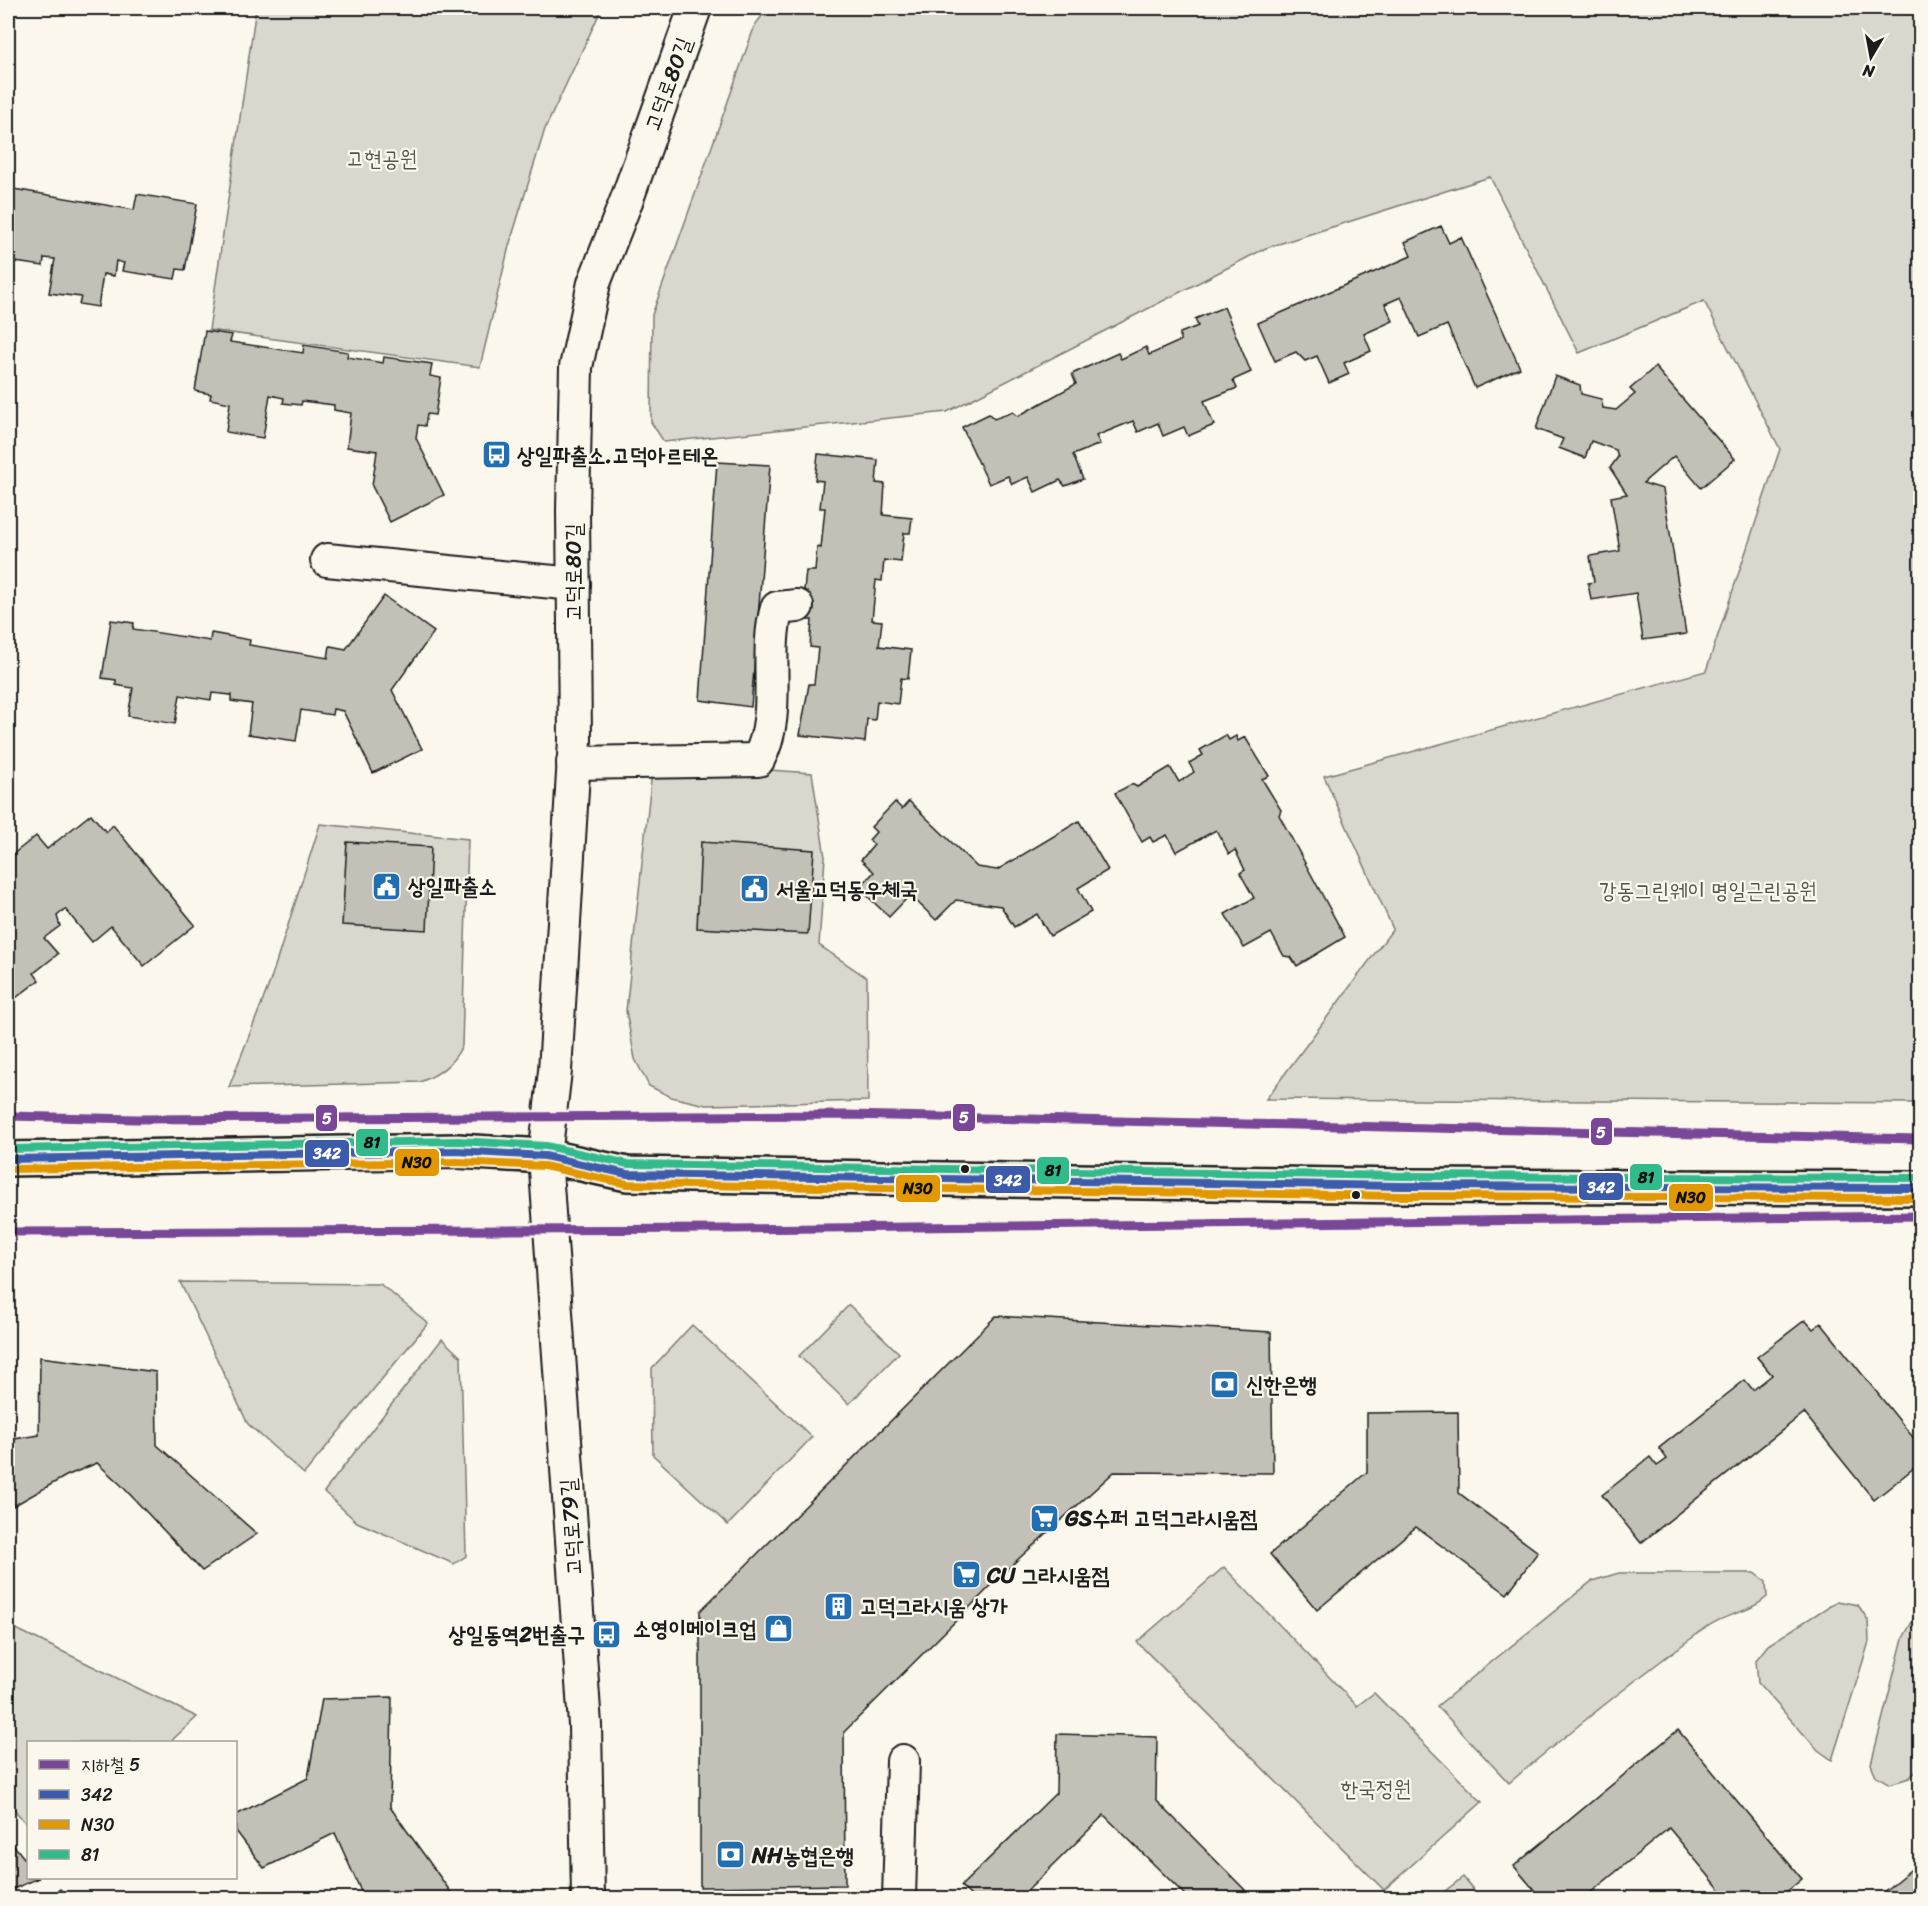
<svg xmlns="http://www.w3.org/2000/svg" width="1928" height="1906" viewBox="0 0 1928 1906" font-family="Sriracha,'Poor Story',sans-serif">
<rect width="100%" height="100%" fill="#fbf7ec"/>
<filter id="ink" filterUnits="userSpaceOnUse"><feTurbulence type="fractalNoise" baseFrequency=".0167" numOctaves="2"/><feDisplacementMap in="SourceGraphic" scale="12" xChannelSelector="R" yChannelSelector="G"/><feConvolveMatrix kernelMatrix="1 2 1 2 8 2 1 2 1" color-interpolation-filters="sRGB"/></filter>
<g filter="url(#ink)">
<!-- green -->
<g fill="#dad7ce" stroke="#7b7a75" stroke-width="1.5">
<polygon points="256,8 602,8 545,129 509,246 480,367 209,330"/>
<polygon points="768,8 1920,8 1920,1103 1266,1099 1393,929 1324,776 1706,671 1780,449 1704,301 1579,353 1490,177 1266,248 947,412 664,442 651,422 652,315 755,25"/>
<polygon points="653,762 812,773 825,857 819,945 867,978 868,1101 706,1105 671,1097 649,1086 635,1059 626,1011"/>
<path d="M 320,824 L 468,839 L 462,1046 C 452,1065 440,1074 420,1082 L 229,1087 L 270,982 Z"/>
<polygon points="180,1282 380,1284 428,1323 304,1474 248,1424"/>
<polygon points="849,1305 899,1353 849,1404 799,1356"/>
<polygon points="692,1325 812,1437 728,1525 653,1455 652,1368"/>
<polygon points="442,1339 461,1357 466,1556 454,1564 357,1522 324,1492"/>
<polygon points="1224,1567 1357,1706 1374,1693 1482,1802 1384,1890 1137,1642"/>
<path d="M 1619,1573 L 1754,1573 L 1766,1582 L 1767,1597 C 1750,1613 1726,1613 1707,1627 C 1639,1676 1573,1729 1509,1783 L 1437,1706 L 1592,1581 Z"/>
<polygon points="1837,1601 1858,1605 1868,1620 1869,1642 1832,1760 1818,1750 1758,1683 1756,1660 1768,1645"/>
<polygon points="1917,1613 1920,1613 1920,1768 1909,1778 1890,1784 1876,1776 1871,1764 1903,1638"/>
<polygon points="8,1625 197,1717 170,1742 28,1742 28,1826 8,1802"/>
<polygon points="1463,1877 1480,1898 1436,1898"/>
</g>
<!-- building -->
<g fill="#c3c0b8" stroke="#1c1c1c" stroke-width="1.5">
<polygon points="8,188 134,210 137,194 197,204 185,270 177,269 175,279 122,271 124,263 116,261 114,276 103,274 98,307 79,304 81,297 49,293 55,259 44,258 43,266 8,261"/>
<polygon points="1441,226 1449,243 1461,237 1520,368 1475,388 1447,325 1419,337 1401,297 1385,304 1393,321 1364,334 1371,351 1344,363 1349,374 1329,383 1317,356 1305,361 1296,352 1275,361 1258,323 1411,256 1405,242"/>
<polygon points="1224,307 1251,372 1233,380 1237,388 1204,401 1214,425 1188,436 1184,427 1163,436 1158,423 1138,432 1133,421 1096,436 1100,444 1073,455 1083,479 1065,486 1060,480 1035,492 1028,477 1012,484 1008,476 989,484 962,427 989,414 994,419 1013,412 1018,416 1076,384 1072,374 1118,353 1121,359 1146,347 1149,355 1180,341 1180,333 1198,326 1195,319"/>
<polygon points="205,331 232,335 230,342 303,353 304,345 348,352 347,357 383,363 384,357 432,364 430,376 441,378 435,415 427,414 425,426 418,425 416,438 444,495 390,522 372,486 377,451 347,447 351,413 334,410 334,405 302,401 301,405 283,403 284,398 270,395 263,438 226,432 230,403 210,399 211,394 195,391"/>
<polygon points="1655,367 1735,459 1701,488 1674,456 1643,483 1663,489 1686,634 1643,640 1636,593 1591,600 1588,583 1594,582 1590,556 1620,551 1611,497 1627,494 1610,468 1618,457 1616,450 1591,441 1585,458 1559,448 1563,439 1536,429 1555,376 1580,385 1581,394 1601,399 1603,408 1616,410 1635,394 1630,389"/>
<polygon points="818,454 878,460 876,483 885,484 883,515 912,518 910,533 904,533 901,562 884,560 882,581 876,580 872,620 882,621 879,646 911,650 908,679 901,678 898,704 877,701 875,720 867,719 865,742 800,735 809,684 814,684 818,648 810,647 812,620 807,620 809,601 803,601 806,571 815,571 817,547 821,548 825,508 820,508 823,481 815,480"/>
<polygon points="717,462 770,465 751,707 700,700"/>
<polygon points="384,596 434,632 392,690 422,749 373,773 343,711 333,709 332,715 301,710 296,741 248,734 252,704 231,701 231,695 212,693 211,700 180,695 175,724 128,716 133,688 116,685 116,680 102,678 111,620 134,623 133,629 210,641 211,633 250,640 249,645 328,658 330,646 346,649"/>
<polygon points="1226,735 1229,740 1236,736 1238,741 1245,737 1269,776 1262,779 1281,810 1279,815 1345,937 1297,966 1291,957 1284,956 1271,933 1244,948 1225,914 1254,898 1240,873 1245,870 1235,850 1229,854 1216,830 1176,852 1167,835 1153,842 1150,837 1142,842 1115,793 1132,784 1137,787 1170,767 1179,782 1194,772 1189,763 1203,755 1200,750"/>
<polygon points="909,801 977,867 997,870 1079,821 1108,870 1078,888 1091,912 1050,936 1037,914 1014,927 1001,906 956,900 936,920 910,895 889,917 859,888 874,872 861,860 874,845 869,840 876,832 871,827 895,802 902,809"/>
<polygon points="91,814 106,832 113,825 195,925 144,966 111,926 92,942 65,909 57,916 60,926 44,938 58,954 34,973 39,980 8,1004 8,858 36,836 47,849"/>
<polygon points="347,842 431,847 427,930 342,925"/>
<polygon points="701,842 814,850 808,934 697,928"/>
<polygon points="996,1316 1271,1332 1273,1473 1114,1472 1014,1563 844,1732 845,1885 700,1887 700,1611"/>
<polygon points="1805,1320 1813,1329 1821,1323 1920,1446 1920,1463 1874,1500 1804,1413 1641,1543 1602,1495 1650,1457 1657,1466 1667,1459 1659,1448 1745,1380 1753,1390 1772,1375 1757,1357"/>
<polygon points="40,1357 156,1372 157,1445 257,1534 202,1571 121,1485 97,1463 66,1476 8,1509 8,1440 39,1435"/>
<polygon points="1458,1412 1459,1493 1538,1552 1507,1594 1416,1527 1317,1610 1270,1554 1367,1472 1367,1413"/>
<polygon points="392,1697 390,1807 455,1898 364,1898 335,1833 264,1868 236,1831 236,1815 308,1778 322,1699"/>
<polygon points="1678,1730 1802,1879 1779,1898 1727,1898 1669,1828 1584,1898 1541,1898 1514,1866"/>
<polygon points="1057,1734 1157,1737 1156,1800 1245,1890 1236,1898 1188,1898 1104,1815 1020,1898 973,1898 961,1886 1056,1793"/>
<polygon points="8,1838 28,1863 28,1878 39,1878 8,1891"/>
<polygon points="1920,1862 1920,1898 1876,1898"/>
<polygon points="60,1889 69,1898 50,1898"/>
</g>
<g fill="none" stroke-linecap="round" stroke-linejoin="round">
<defs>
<g id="minor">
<polyline points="327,560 574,584"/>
<path d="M 573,763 L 758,760 C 783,715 763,657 777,608 L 797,606"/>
<polyline points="588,1898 585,1725 545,1156 555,1071 575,740 573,510 576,367 594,283 627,199 695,8"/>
<polyline points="899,1898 903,1761"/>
</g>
<polyline id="secondary" points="8,1159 457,1151 545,1156 627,1174 1403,1186 1920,1188"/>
</defs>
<!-- minor casing -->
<use href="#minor" stroke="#1c1c1c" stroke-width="36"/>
<!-- secondary casing -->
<use href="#secondary" stroke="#1c1c1c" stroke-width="38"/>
<!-- minor -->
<use href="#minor" stroke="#fbf7ec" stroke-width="32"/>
<!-- secondary -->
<use href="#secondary" stroke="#fbf7ec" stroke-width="33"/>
<defs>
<polyline id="bus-1" points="8,1159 457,1151 545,1156 627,1174 1403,1186 1920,1188"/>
<polyline id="bus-2" points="8,1169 457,1162 544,1166 627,1184 1403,1196 1920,1198"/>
<polyline id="bus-3" points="8,1149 458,1141 546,1146 628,1164 1403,1176 1920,1178"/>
</defs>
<!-- bus-1 casing -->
<use href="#bus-1" stroke="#fbf7ec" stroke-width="12"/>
<!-- bus-2 casing -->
<use href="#bus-2" stroke="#fbf7ec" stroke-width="12"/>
<!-- bus-3 casing -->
<use href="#bus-3" stroke="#fbf7ec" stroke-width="12"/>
<!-- bus-1 -->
<use href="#bus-1" stroke="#3d5bab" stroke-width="8"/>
<!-- bus-2 -->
<use href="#bus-2" stroke="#e19803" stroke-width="8"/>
<!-- bus-3 -->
<use href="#bus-3" stroke="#31ba8c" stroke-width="8"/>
<defs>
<g id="metro-1">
<polyline points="8,1116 137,1119 847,1115 1920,1139"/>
<polyline points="8,1232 730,1229 1920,1216"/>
</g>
</defs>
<!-- metro-1 casing -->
<use href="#metro-1" stroke="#fbf7ec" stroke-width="14"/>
<!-- metro-1 -->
<use href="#metro-1" stroke="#794698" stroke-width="9"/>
</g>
</g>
<!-- icons -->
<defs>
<symbol id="bus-square" viewBox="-11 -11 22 22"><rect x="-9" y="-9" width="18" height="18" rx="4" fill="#1f6fb2" stroke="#fbf7ec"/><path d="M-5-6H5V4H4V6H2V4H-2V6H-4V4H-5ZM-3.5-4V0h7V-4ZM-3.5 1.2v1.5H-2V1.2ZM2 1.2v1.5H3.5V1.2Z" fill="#fff"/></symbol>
<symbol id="civic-square" viewBox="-11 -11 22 22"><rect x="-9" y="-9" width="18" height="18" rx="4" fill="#1f6fb2" stroke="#fbf7ec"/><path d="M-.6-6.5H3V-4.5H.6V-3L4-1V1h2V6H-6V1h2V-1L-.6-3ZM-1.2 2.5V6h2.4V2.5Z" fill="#fff"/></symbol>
<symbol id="bank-square" viewBox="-11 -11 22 22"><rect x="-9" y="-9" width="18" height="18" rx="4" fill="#1f6fb2" stroke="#fbf7ec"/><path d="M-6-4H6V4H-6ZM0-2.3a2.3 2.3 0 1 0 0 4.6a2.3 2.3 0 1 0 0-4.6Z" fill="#fff"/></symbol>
<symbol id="supermarket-square" viewBox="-11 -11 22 22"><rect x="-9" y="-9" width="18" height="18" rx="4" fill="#1f6fb2" stroke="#fbf7ec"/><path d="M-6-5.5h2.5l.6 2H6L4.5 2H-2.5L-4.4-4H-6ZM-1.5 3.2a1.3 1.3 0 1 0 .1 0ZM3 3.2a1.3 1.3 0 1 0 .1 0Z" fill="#fff"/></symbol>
<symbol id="building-square" viewBox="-11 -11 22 22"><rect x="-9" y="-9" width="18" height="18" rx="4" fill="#1f6fb2" stroke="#fbf7ec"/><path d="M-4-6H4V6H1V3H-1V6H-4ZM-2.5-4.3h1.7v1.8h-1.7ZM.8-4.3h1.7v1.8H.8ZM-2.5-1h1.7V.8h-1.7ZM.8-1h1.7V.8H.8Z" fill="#fff"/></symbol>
<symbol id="shop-square" viewBox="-11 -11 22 22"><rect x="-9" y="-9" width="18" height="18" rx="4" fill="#1f6fb2" stroke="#fbf7ec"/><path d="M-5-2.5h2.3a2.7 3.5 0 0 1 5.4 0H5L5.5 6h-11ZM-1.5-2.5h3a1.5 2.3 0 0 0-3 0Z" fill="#fff"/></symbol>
</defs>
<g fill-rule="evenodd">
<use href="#bus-square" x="480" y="438" width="33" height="33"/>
<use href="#civic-square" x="370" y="870" width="33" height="33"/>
<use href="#civic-square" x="738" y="872" width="33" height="33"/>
<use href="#bank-square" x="1208" y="1368" width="33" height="33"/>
<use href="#supermarket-square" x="1028" y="1502" width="33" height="33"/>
<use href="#supermarket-square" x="950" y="1558" width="33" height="33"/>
<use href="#building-square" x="822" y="1590" width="33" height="33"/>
<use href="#shop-square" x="762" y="1612" width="33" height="33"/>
<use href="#bus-square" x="590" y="1618" width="33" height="33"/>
<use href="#bank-square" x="714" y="1838" width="33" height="33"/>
</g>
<!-- markers -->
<g fill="#1c1c1c" stroke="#fbf7ec" stroke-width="2">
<circle cx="965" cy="1169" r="5"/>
<circle cx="1356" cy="1195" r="5"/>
</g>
<g text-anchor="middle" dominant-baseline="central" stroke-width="4.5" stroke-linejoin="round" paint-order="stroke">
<!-- street labels -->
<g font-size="22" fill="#1c1c1c" stroke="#fbf7ec">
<text transform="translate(668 84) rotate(-70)">고덕로80길</text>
<text transform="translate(573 572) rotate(-90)">고덕로80길</text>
<text transform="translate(571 1527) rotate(-94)">고덕로79길</text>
</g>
<!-- park labels -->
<g font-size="22" fill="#555451" stroke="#fbf7ec">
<text x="382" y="158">고현공원</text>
<text x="1708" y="890">강동그린웨이 명일근린공원</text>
<text x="1376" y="1788">한국정원</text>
</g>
<!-- poi labels -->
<g font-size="22" font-weight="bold" fill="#1c1c1c" stroke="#fbf7ec" text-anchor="start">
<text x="517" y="455">상일파출소.고덕아르테온</text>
<text x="408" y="886">상일파출소</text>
<text x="776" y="889">서울고덕동우체국</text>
<text x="1246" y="1384">신한은행</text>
<text x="1065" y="1518">GS수퍼 고덕그라시움점</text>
<text x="987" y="1575">CU 그라시움점</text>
<text x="860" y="1606">고덕그라시움 상가</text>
<text x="757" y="1628" text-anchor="end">소영이메이크업</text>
<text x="585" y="1634" text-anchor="end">상일동역2번출구</text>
<text x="752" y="1855">NH농협은행</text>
</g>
</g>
<g stroke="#fbf7ec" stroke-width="2">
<rect x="952" y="1103" width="24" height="29" rx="6" fill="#794698"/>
<rect x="315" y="1104" width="23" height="28" rx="6" fill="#794698"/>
<rect x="1590" y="1117" width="23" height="29" rx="6" fill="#794698"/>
<rect x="355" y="1128" width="34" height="29" rx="6" fill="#31ba8c"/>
<rect x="304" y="1139" width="46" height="29" rx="6" fill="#3d5bab"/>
<rect x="394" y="1148" width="46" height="29" rx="6" fill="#e19803"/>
<rect x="1036" y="1156" width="34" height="29" rx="6" fill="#31ba8c"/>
<rect x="1629" y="1163" width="34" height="28" rx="6" fill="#31ba8c"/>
<rect x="985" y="1165" width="46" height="29" rx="6" fill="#3d5bab"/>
<rect x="1578" y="1172" width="46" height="29" rx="6" fill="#3d5bab"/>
<rect x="895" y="1174" width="46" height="29" rx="6" fill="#e19803"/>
<rect x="1668" y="1183" width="46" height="29" rx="6" fill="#e19803"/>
</g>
<g font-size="16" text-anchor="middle" font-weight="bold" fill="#fff">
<text x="964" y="1123">5</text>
<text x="327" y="1124">5</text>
<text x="1601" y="1138">5</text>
<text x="327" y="1159">342</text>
<text x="1008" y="1186">342</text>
<text x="1601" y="1193">342</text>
</g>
<g font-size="16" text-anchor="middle" font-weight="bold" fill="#111">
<text x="372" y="1148">81</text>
<text x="417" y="1168">N30</text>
<text x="1053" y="1176">81</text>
<text x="1646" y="1183">81</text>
<text x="918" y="1194">N30</text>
<text x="1691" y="1203">N30</text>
</g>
<!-- margin -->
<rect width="1928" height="1906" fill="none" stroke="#fbf7ec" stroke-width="30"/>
<rect x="15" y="15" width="1898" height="1876" fill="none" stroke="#1c1c1c" stroke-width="2" filter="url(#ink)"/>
<!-- legend -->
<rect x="27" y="1741" width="210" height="138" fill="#fbf7ec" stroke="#a29f99" stroke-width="1.5"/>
<rect x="39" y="1760" width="30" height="9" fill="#794698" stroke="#a29f99" stroke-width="1.5"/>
<text x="81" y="1771" font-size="18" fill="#1c1c1c">지하철 5</text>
<rect x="39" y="1790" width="30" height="9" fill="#3d5bab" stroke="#a29f99" stroke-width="1.5"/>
<text x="81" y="1801" font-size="18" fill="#1c1c1c">342</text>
<rect x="39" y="1820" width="30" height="9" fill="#e19803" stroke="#a29f99" stroke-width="1.5"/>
<text x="81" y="1831" font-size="18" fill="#1c1c1c">N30</text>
<rect x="39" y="1850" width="30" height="9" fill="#31ba8c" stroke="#a29f99" stroke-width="1.5"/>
<text x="81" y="1861" font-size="18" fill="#1c1c1c">81</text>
<!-- north arrow -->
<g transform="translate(1871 57) rotate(190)" stroke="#fbf7ec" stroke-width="4.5" paint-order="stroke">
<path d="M0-4.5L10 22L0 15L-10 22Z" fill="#1c1c1c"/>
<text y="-9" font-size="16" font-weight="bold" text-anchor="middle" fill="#1c1c1c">N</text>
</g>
</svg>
